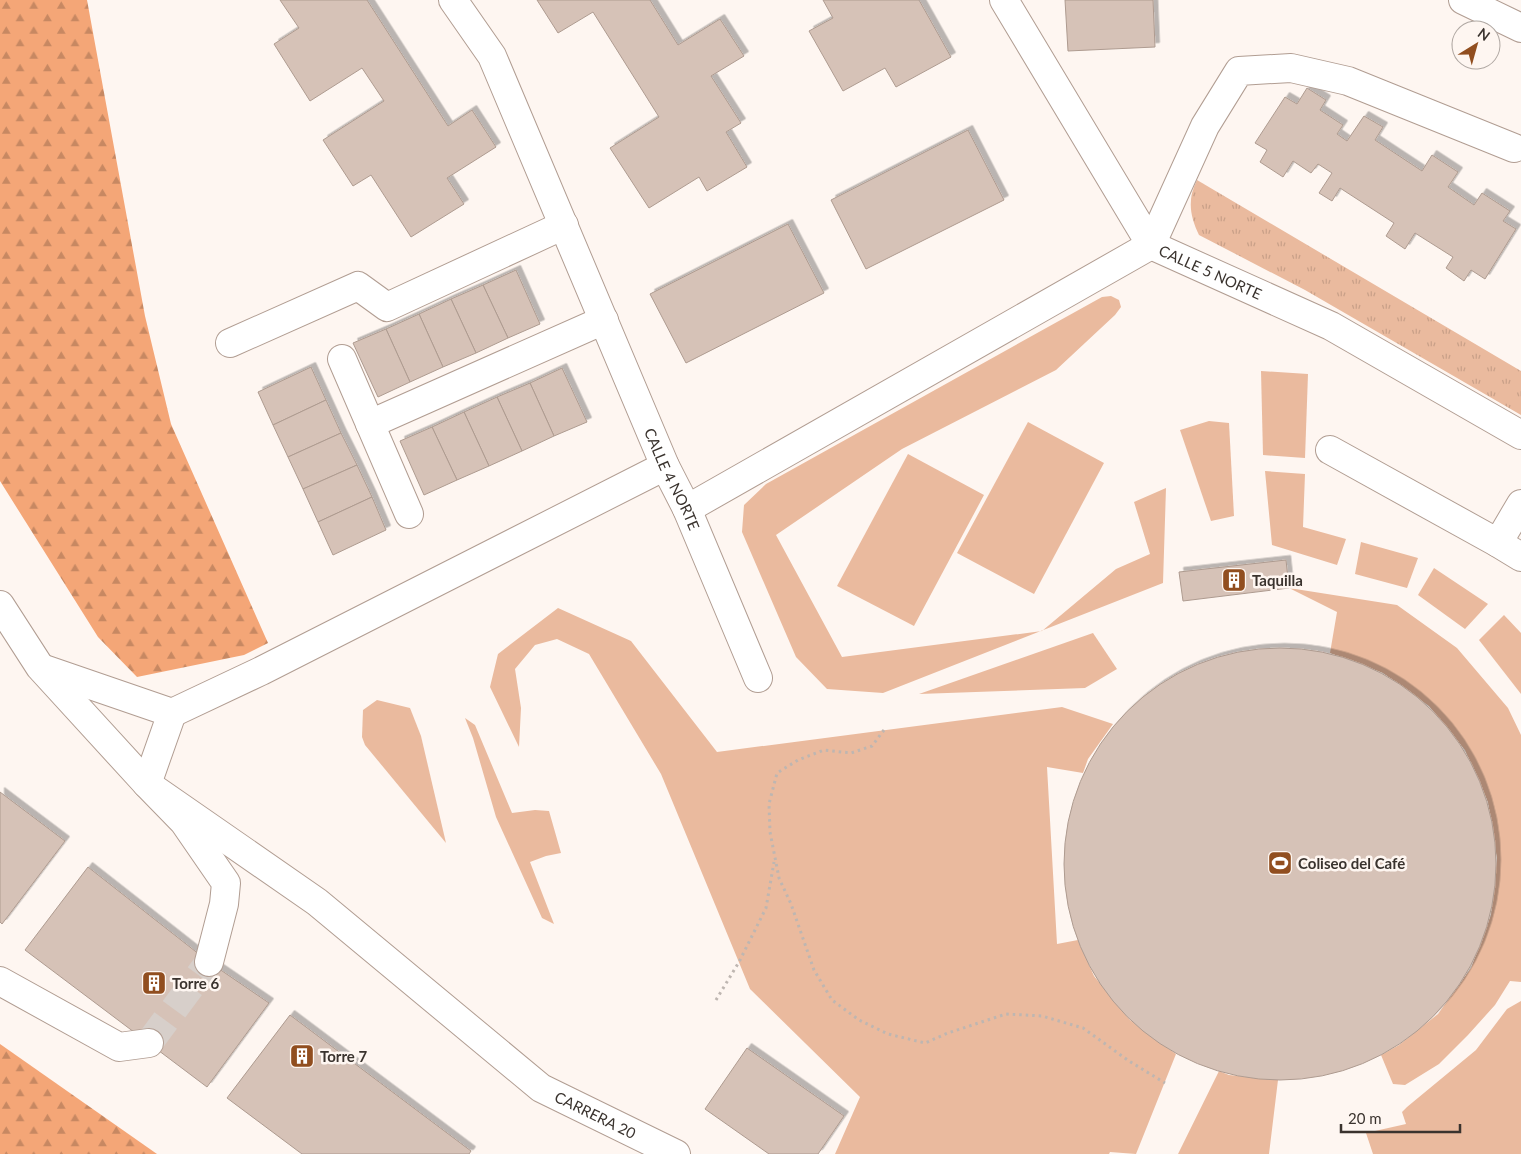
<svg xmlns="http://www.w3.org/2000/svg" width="1521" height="1154" viewBox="0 0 1521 1154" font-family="Lato,sans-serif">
<defs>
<pattern id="grass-tufts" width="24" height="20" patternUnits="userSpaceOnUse" patternTransform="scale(1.25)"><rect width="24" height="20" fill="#eaba9e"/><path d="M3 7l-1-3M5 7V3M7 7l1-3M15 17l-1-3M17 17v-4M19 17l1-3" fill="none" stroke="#c9a088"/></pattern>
<pattern id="forest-firs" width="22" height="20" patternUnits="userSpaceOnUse" patternTransform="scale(1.25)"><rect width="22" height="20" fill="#f4a677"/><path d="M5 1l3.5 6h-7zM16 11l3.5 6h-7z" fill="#c78862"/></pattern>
<filter id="shadow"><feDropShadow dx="4.5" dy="-4.5" stdDeviation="0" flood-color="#0004"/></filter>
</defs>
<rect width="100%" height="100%" fill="#fef6f1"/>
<!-- grass -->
<path fill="url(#grass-tufts)" d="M 1197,180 L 1521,371 L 1521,415 L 1305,290 L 1199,235 C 1190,216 1187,200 1197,180 Z"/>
<!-- forest -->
<g fill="url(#forest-firs)">
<polygon points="0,0 87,0 145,316 171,424 268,643 244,655 137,677 98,637 0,481"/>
<polygon points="0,1044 157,1154 0,1154"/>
</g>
<!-- garden -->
<g fill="#eaba9e">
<polygon points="1111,296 1119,300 1121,307 1115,315 1056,370 902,449 776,535 842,657 1042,631 1116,569 1150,554 1134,502 1166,488 1163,583 883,693 827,689 796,657 742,532 744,505 766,484 1102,297"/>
<polygon points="1261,371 1308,374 1305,458 1263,455"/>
<polygon points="1209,421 1229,423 1234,516 1211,521 1180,430"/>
<polygon points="1028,422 1104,463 1034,594 957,553"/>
<polygon points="908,454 984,495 914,626 837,586"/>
<polygon points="1265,471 1305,474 1303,527 1346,539 1337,565 1272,545"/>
<polygon points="1361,542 1418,558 1407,588 1355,574"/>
<polygon points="1434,568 1488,604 1465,629 1418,595"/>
<polygon points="1289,588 1397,605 1457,648 1508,708 1521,735 1521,982 1510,981 1495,1005 1468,1035 1439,1064 1405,1085 1393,1084 1381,1055 1399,1045 1438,1014 1471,968 1491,915 1497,858 1488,802 1465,750 1429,706 1383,673 1330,653 1337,612"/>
<polygon points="558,608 631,641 717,752 1062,707 1113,724 1088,759 1083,773 1047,767 1057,944 1078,940 1094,976 1130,1020 1176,1054 1136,1154 1110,1152 1109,1154 835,1154 860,1097 750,989 661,774 589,654 557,639 535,645 515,669 521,708 519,747 490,687 498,654"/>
<polygon points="1504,615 1521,633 1521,694 1479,640"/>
<polygon points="1093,633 1117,669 1085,688 919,694"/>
<polygon points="377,700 410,708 421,736 446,843 365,745 362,737 363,710"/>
<polygon points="465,718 475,725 512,813 535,810 549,811 561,853 546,856 530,862 554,924 542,918 496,817 473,738"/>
<polygon points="1521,1001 1521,1154 1373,1154 1366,1133 1406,1124 1402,1112 1407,1107 1476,1050 1507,1009"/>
<polygon points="1219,1071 1229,1075 1278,1080 1269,1154 1178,1154"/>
</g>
<!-- building -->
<g fill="#d6c2b7" stroke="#ae9b90" filter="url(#shadow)">
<polygon points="280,0 367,0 448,126 472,110 496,147 447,178 464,204 411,237 371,175 353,186 323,140 384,101 362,68 310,101 274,44 299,28"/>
<polygon points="537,0 650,0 678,45 720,19 744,56 711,76 741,123 726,132 747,167 707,191 699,177 649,208 610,148 659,117 593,12 558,33"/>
<polygon points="823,0 919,0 951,57 896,87 885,68 843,91 809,31 833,18"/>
<polygon points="1065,0 1153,0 1155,47 1068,51"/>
<polygon points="1307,88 1326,100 1320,110 1343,125 1337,134 1347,141 1364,116 1383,127 1375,140 1422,171 1432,155 1458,172 1448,187 1474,205 1482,193 1510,211 1503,221 1516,229 1485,279 1471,270 1464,281 1446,268 1453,257 1415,233 1405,249 1386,236 1394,223 1340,188 1332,201 1319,193 1332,173 1318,164 1311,173 1293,161 1283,177 1260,162 1267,150 1255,143 1285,97 1297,104"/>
<polygon points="968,130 1004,200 866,269 831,200"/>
<polygon points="788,224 824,293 686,363 650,294"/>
<polygon points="516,270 540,324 508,338 483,285"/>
<polygon points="483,285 508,338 476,353 451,299"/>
<polygon points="451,299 476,353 443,367 419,314"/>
<polygon points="419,314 443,367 410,382 386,329"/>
<polygon points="386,329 410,382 378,397 353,343"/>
<polygon points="311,367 326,400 273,425 258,392"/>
<polygon points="562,368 587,422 554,436 530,383"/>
<polygon points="530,383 554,436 522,451 497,397"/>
<polygon points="497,397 522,451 489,466 464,412"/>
<polygon points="326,400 341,433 288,457 273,425"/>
<polygon points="464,412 489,466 457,480 432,427"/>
<polygon points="432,427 457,480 424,495 400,441"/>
<polygon points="341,433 357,465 303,489 288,457"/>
<polygon points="357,465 372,497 318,522 303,489"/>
<polygon points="372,497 386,530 333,555 318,522"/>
<polygon points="1286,560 1289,588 1183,601 1179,572"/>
<circle cx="1280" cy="864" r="216"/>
<polygon points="0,792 65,841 2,924 0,922"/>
<polygon points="88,867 209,962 269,1003 207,1087 25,950"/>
<polygon points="290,1015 471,1151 469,1154 302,1154 227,1098"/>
<polygon points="747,1048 844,1116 818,1154 769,1154 705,1109"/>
</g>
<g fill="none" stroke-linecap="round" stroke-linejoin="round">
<!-- minor-tunnel -->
<polyline stroke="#d7cfca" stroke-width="28" stroke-dasharray="28 14" stroke-linecap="butt" points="149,1043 209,962"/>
<defs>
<g id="minor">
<path id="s1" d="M 453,0 L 492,56 L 665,466 L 687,509 L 758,678"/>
<path id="s2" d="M 1004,0 L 1151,245 L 1331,326 L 1521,435"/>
<polyline points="1463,0 1521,28"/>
<polyline points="230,343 358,286 387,307 564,225"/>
<polyline points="342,359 409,514"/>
<polyline points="370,424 604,320"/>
<polyline points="1330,450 1498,543 1521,504"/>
<polyline points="687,509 1151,245 1205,126 1239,71 1291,68 1348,81 1514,148"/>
<polyline points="1498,543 1521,557"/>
<path id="s3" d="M 0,605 L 40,667 L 147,784 L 317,902 L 541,1088 L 676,1154"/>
<polyline points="44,669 172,713 261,671 665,466"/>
<polyline points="172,713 147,784 184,822 226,883 224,904 209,962"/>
<polyline points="0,981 119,1047 149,1043"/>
</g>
</defs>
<!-- minor casing -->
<use href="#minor" stroke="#b19d92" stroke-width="30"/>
<!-- path -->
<g stroke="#beb6b1" stroke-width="3" stroke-dasharray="2.5 4" stroke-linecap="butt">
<polyline points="884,730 872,746 851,753 824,750 798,760 777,773 769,804 770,832 779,878 791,904 814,970 832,1000 859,1020 888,1034 925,1043 948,1033 1006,1014 1042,1016 1083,1028 1129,1061 1165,1083"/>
<polyline points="716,1000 739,962 766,908 774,862"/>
</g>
<!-- minor -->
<use href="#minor" stroke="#fff" stroke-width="28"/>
</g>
<!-- icons -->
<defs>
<symbol id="building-square" viewBox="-11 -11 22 22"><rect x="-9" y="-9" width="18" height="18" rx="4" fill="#914e1f" stroke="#fef6f1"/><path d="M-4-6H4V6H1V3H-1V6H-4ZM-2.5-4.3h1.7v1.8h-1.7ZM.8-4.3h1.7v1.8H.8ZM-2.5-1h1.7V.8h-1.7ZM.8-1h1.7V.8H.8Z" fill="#fff"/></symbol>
<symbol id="stadium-square" viewBox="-11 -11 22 22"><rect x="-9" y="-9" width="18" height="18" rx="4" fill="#914e1f" stroke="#fef6f1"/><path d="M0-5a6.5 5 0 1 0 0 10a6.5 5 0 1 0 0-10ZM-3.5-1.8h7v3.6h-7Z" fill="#fff"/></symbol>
</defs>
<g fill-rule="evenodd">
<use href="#building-square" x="1220" y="566" width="28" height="28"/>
<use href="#stadium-square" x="1266" y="849" width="28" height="28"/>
<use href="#building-square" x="140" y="969" width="28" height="28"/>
<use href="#building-square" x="288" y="1042" width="28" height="28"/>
</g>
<g text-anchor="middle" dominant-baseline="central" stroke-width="5" stroke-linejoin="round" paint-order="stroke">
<!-- street labels -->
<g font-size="15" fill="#3a332e" stroke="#fef6f1">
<text stroke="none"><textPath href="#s2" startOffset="351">CALLE 5 NORTE</textPath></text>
<text stroke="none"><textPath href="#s1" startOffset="528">CALLE 4 NORTE</textPath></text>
<text stroke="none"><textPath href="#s3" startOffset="791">CARRERA 20</textPath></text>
</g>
<!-- poi labels -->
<g font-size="15" font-weight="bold" fill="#3a332e" stroke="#fef6f1" text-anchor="start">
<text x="1252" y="580">Taquilla</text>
<text x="1298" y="863">Coliseo del Café</text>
<text x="172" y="983">Torre 6</text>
<text x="320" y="1056">Torre 7</text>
</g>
</g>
<!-- north arrow -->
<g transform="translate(1476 45) rotate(37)"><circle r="24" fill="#fef6f1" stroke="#b0a8a3"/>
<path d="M0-4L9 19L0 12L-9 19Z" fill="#914e1f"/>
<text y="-8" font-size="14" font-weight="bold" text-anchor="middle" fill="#3a332e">N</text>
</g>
<!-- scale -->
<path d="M1341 1124v8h119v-8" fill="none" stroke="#3a332e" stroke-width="2.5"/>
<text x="1348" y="1124" font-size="15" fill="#3a332e" stroke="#fef6f1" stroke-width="4" paint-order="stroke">20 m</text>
</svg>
